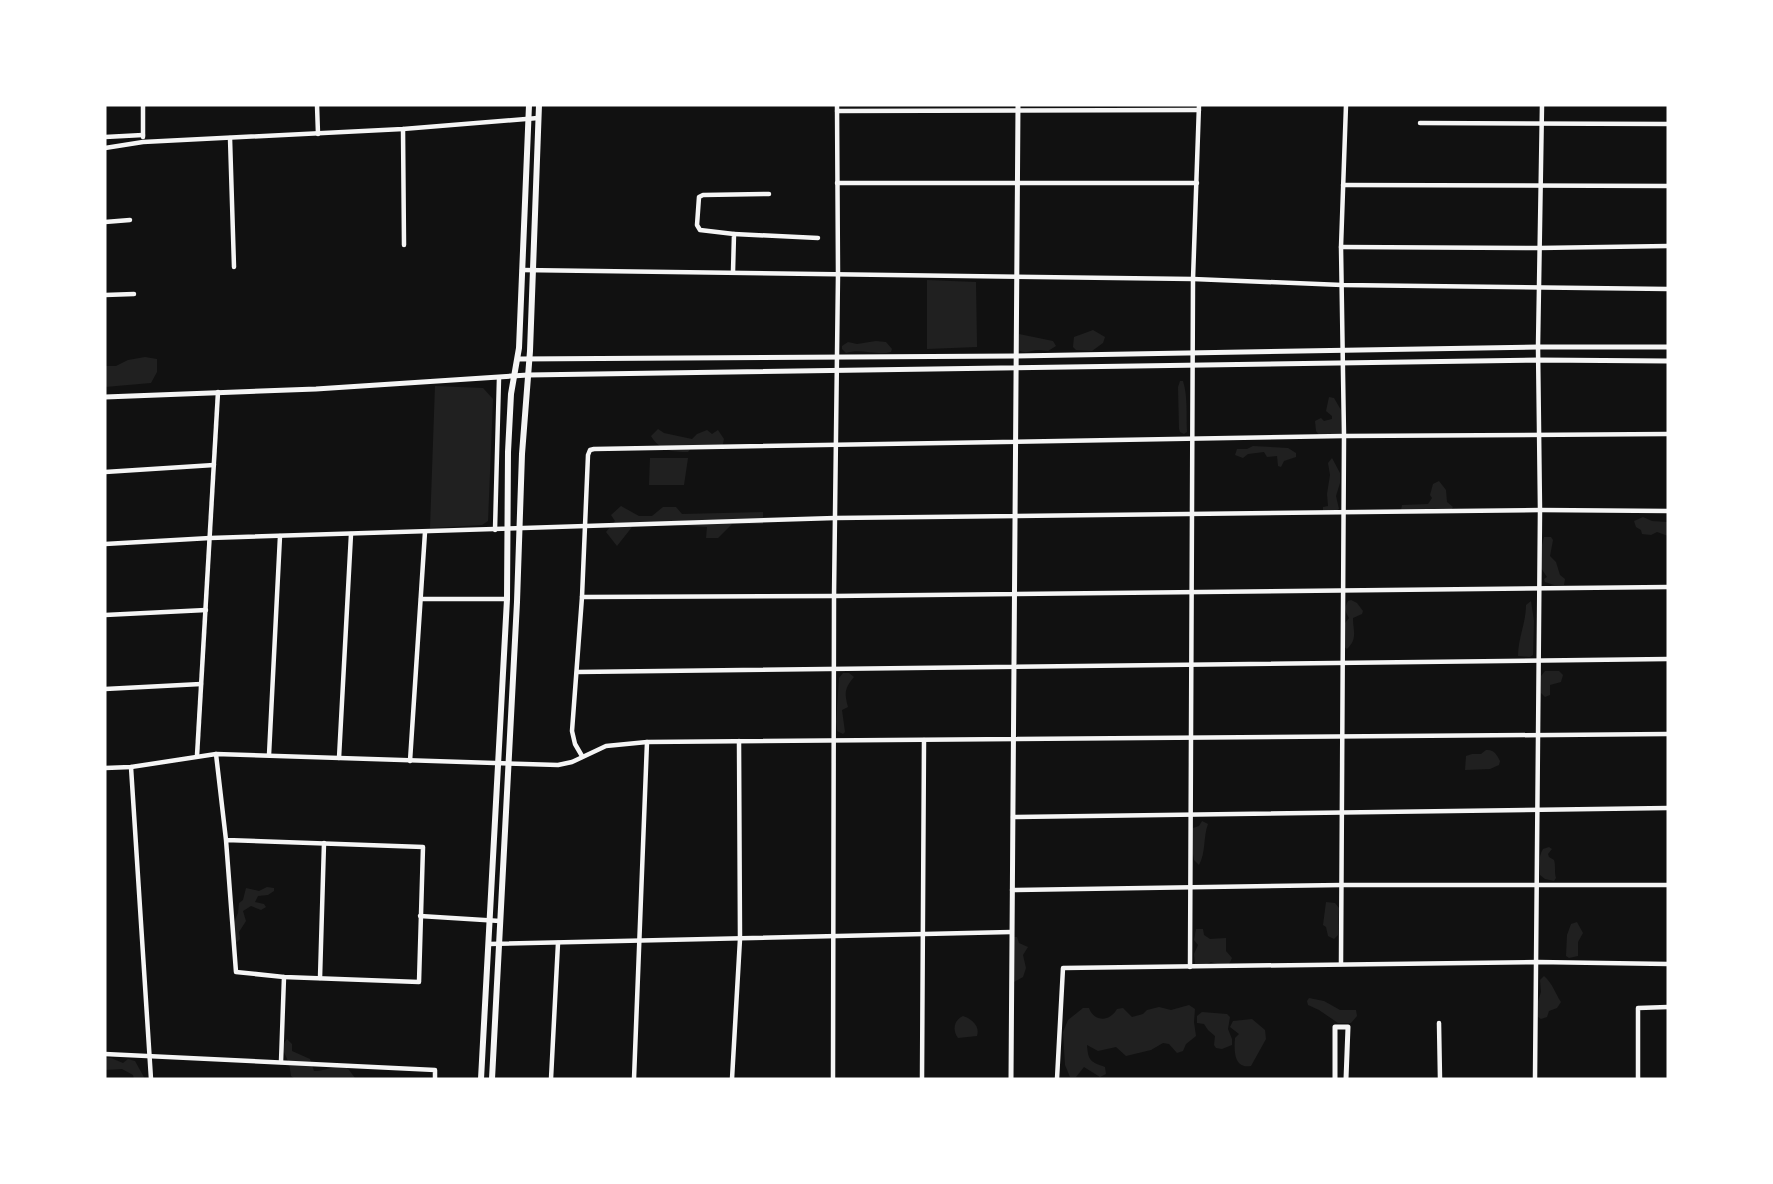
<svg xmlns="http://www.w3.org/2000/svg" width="1773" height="1184" viewBox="0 0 1773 1184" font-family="'Fira Sans Condensed',sans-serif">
<rect width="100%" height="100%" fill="#111"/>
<!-- green -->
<g fill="#202020">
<polygon points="927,280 976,282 977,347 927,349"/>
<polygon points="1093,330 1105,337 1103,343 1092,351 1076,350 1073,347 1074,337"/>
<path d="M 1019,334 L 1053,341 L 1056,346 L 1048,351 C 1045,351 1042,350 1039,350 C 1031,350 1027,355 1018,350 Z"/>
<path d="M 876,341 L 886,342 L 892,349 L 891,352 C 876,356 861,348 846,353 L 842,349 L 842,346 L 848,342 L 857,344 Z"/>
<polygon points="145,357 157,359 157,372 151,383 105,387 105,366 116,366 128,360"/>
<path d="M 1180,381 L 1183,381 C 1188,397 1186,415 1187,432 L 1184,434 L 1180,432 L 1179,429 L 1178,387 Z"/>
<polygon points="435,386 483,388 493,399 488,521 482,525 430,528"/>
<polygon points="1329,397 1334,398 1341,410 1342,433 1340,434 1319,435 1316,431 1315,421 1321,418 1324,421 1332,419 1332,416 1326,411"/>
<path d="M 658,429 L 664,433 L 692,439 L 697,434 L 707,430 L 712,434 L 718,430 L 724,439 L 722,448 L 692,447 L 688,452 C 672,452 660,451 651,436 Z"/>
<polygon points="1253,446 1288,448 1296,453 1296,457 1284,461 1281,467 1278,466 1277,456 1267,457 1264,452 1248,454 1243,458 1235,455 1237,449 1247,449"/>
<polygon points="650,458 688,458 684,485 649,485"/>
<polygon points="1332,458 1340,473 1340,483 1336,496 1339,509 1336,511 1323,511 1323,507 1328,506 1327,494 1330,475 1328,463"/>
<polygon points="1439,481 1446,490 1447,502 1453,507 1451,510 1401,510 1402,505 1428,504 1432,498 1430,495 1433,484"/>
<polygon points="621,506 639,516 652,516 663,507 676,507 682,514 763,512 763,524 732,524 718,538 706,538 707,527 675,525 632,527 617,546 606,532 615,521 611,515"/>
<polygon points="1643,517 1652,521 1667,522 1668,536 1657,532 1651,535 1642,534 1641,530 1636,527 1634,521"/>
<polygon points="1544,537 1551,537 1553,540 1550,556 1556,562 1560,575 1565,579 1564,585 1554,585 1545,582 1544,579 1547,577 1541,568 1541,549"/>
<path d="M 1351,600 L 1357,603 L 1363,611 L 1362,614 L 1353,618 C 1353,631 1358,639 1347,649 L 1343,646 L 1345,623 L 1349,618 C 1345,611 1344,608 1348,601 Z"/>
<path d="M 1531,601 L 1534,621 L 1533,655 L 1530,657 L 1518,656 C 1518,638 1526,623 1526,605 Z"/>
<polygon points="1545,671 1559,671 1563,675 1561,682 1550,685 1550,695 1545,697 1541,693 1541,676"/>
<path d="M 843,673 L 849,673 L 854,677 C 845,688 844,692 848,707 L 842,710 L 845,732 L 843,734 L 837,731 L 836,722 L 839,678 Z"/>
<path d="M 1486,750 C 1494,749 1497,755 1500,761 L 1499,765 L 1490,769 L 1465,770 L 1466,756 L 1472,754 L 1481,754 Z"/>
<path d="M 1202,821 L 1208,824 C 1203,837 1206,853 1199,865 L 1194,860 L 1193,854 L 1192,831 L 1193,828 L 1199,826 Z"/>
<path d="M 1549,847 L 1552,849 L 1548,854 L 1549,857 L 1554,860 C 1556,867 1554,872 1556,878 L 1554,881 L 1545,879 L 1540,875 C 1540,865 1538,857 1543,849 Z"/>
<polygon points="267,887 274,888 274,891 268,895 258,896 255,902 264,904 266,907 261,910 251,906 243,911 246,921 239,932 240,939 235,944 233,925 238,913 239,903 243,900 246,888 259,891"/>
<polygon points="1326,902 1335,903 1339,908 1338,935 1334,939 1328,936 1326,927 1323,925"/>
<polygon points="1577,922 1583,933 1578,942 1578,956 1569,958 1566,956 1567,935 1571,924"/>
<polygon points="1196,929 1203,929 1204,935 1210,939 1226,938 1226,951 1232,958 1229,964 1220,965 1211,962 1205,965 1195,964 1194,954 1198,945 1194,940"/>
<polygon points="1014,937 1017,937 1019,943 1028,947 1023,955 1026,968 1023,977 1014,982"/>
<path d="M 1544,976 C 1553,984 1555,993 1561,1002 L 1557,1008 L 1549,1011 L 1547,1017 L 1541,1019 L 1538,1017 L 1538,1001 L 1541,992 L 1540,980 Z"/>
<polygon points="1309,998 1324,1001 1340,1010 1356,1010 1357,1016 1351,1023 1338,1023 1319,1010 1308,1005 1307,1001"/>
<path d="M 1189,1005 L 1195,1009 L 1194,1022 L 1196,1036 L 1186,1044 L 1183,1051 L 1177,1053 L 1169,1044 L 1163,1043 L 1151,1050 L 1126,1056 L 1116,1047 L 1098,1051 L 1087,1045 C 1088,1061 1091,1062 1105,1067 L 1106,1074 L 1100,1077 L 1084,1067 L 1076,1077 L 1070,1077 L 1065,1065 L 1063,1032 L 1068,1020 L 1083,1008 L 1089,1008 C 1094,1022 1110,1022 1117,1009 L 1123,1008 L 1132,1017 L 1143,1014 L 1147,1010 L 1159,1007 L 1171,1010 Z"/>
<polygon points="1202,1012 1227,1014 1230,1017 1228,1029 1232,1039 1232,1045 1222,1049 1216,1048 1214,1045 1215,1036 1208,1030 1204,1024 1197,1023 1197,1016"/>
<path d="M 963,1016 C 972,1019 980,1026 977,1036 L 958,1038 C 952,1030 954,1020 963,1016 Z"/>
<path d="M 1252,1019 L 1265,1030 L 1266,1039 L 1251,1066 C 1234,1069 1234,1051 1235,1038 L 1239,1034 L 1230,1027 L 1233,1021 Z"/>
<path d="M 287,1039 L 292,1044 L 292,1051 L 310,1059 L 314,1071 C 325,1071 335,1065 346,1066 L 355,1078 L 295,1079 L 291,1076 C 290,1071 290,1065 288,1061 C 284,1051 280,1048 287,1039 Z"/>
<polygon points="105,1058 111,1058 123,1063 128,1059 135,1061 145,1079 134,1079 133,1075 122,1069 105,1070"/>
</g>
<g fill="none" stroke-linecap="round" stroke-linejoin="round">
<!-- minor -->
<g stroke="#f5f5f5" stroke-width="4.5">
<polyline points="143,105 143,137"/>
<polyline points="317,105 318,134"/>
<polyline points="837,111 1199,110"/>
<polyline points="1420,123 1668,124"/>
<polyline points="403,129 404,245"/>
<polyline points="105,137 143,135"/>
<polyline points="230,138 234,267"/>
<polyline points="105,148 143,142 403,129 538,118"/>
<polyline points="837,183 1197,183"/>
<polyline points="1343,185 1668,186"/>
<polyline points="105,222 130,220"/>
<polyline points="734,234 818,238"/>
<polyline points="1341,247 1539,248 1668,246"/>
<polyline points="522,270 1193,279 1342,285 1668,289"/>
<polyline points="733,272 734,234 700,230 697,225 699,197 703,195 769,194"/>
<polyline points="105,295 134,294"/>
<polyline points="105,472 214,465"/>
<polyline points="495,530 499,378"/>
<polyline points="105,544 210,538 835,518 1540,510 1668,511"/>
<polyline points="582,597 834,596 1668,587"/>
<polyline points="421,599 507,599"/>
<polyline points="105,615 206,610"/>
<polyline points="577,672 1668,659"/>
<polyline points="105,689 201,684"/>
<polyline points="216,754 226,840 236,972 284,977 419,982 423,847 226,840"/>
<polyline points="269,755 280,536"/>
<polyline points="197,756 218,392"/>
<polyline points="582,756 575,744 572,731 582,597 588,455 590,450 594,449 1344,436 1668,434"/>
<polyline points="339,758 351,534"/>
<polyline points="410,761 425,532"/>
<polyline points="131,767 151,1079"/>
<polyline points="105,768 131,767 216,754 558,765 572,762 606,746 647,742 1668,734"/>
<polyline points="1013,817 1668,808"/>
<polyline points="1012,890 1342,885 1668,885"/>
<polyline points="420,916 500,921"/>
<polyline points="489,944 1011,932"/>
<polyline points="1341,964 1344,436 1341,247 1346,105"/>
<polyline points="1190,967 1193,279 1199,105"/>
<polyline points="320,978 324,843"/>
<polyline points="1439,1023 1440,1079"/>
<polyline points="105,1054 435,1070 435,1079"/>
<polyline points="281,1062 284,977"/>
<polyline points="551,1079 558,943"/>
<polyline points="634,1079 647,742"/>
<polyline points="732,1079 740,939 739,741"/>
<polyline points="833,1079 834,596 838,274 837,105"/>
<polyline points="922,1079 924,740"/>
<polyline points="1057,1079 1063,968 1537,962 1668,964"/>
<polyline points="1535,1079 1540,510 1538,347 1542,105"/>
<polyline points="1638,1079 1638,1008 1668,1007"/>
</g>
<!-- tertiary -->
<g stroke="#f5f5f5" stroke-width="5">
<polyline points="518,359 1016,356 1538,347 1668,347"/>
<polyline points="105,397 316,389 528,375 1538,360 1668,361"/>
<polyline points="1011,1079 1018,105"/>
<polyline points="1335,1079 1335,1027 1348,1027 1346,1079"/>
</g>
<!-- secondary -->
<g stroke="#f5f5f5" stroke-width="6">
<polyline points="481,1079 507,599 508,452 511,394 519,348 529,105"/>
<polyline points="492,1079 517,602 522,454 530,351 539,105"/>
</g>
</g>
<!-- border -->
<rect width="1773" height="1184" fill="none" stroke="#ffffff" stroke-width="213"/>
</svg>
